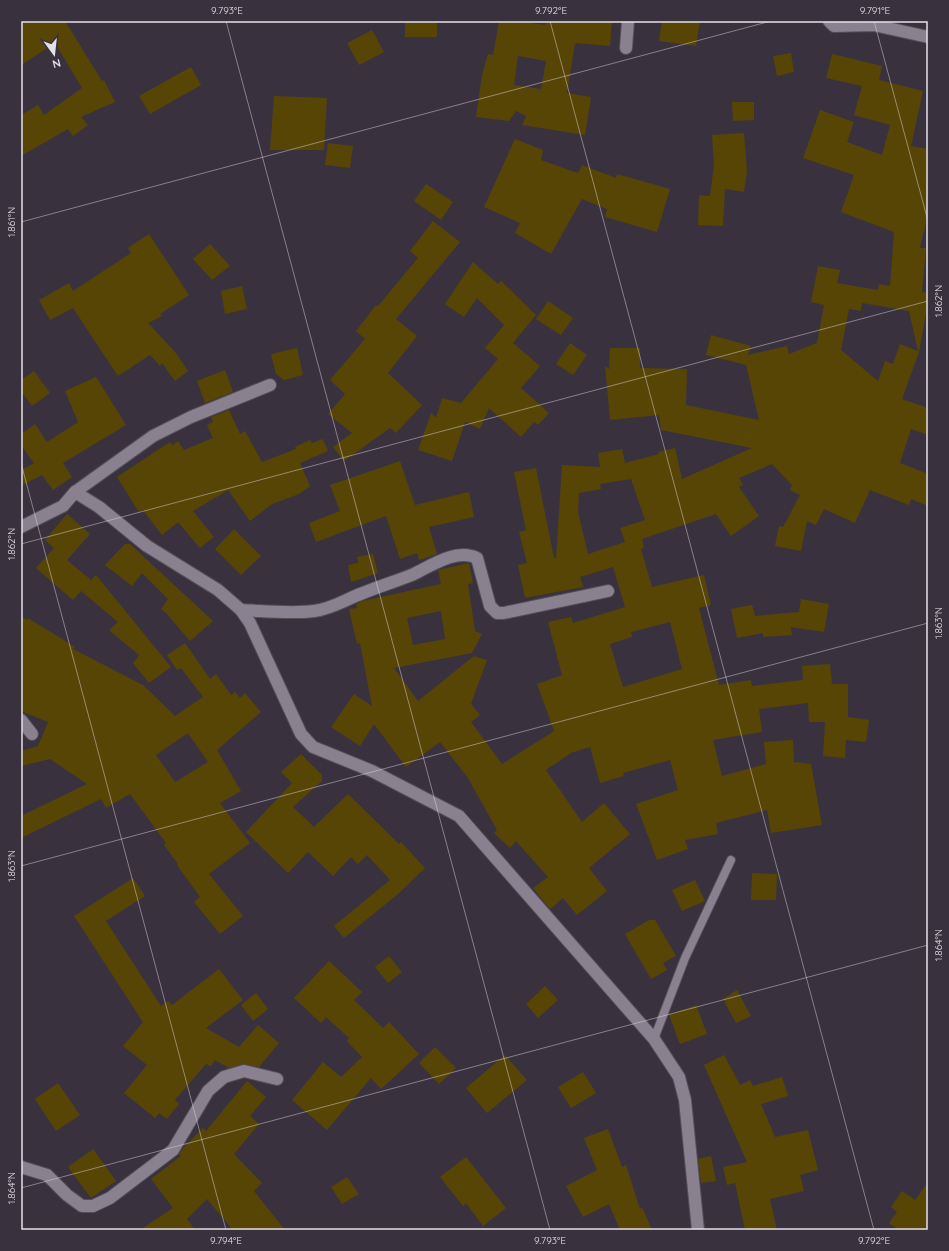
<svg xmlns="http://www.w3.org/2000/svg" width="949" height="1251" viewBox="0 0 949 1251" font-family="Quicksand,sans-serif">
<rect width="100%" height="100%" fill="#39323e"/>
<!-- building -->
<g fill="#574506" fill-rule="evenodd">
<polygon points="21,21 65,21 102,81 104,80 115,102 81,117 88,125 73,136 68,129 21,156 21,115 38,105 44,115 82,88 55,43 21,65"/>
<rect x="405" y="21" width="32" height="16"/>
<path d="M 499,21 L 518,21 L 545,25 L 546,21 L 612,21 L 610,46 L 575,43 L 567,93 L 591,97 L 585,135 L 522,125 L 526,116 L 516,111 L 509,121 L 476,117 L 482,75 L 488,54 L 493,55 ZM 518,56 L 546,61 L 541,89 L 514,85 Z"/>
<polygon points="662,21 700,21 696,46 659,41"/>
<polygon points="372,30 384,52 359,65 347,43"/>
<polygon points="791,53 794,72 777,76 773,56"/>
<path d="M 832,54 L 882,66 L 879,80 L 923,91 L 911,146 L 928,149 L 928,213 L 920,248 L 926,248 L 922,292 L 928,293 L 928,302 L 919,352 L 902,399 L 928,408 L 928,435 L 911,429 L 900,463 L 928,474 L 928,506 L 911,499 L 909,505 L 870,490 L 855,523 L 824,509 L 816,525 L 807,521 L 801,551 L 775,546 L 779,526 L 783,527 L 800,495 L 790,490 L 792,485 L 772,464 L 739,478 L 743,485 L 739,487 L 759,516 L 731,536 L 716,514 L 642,539 L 644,548 L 641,549 L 652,587 L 704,575 L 711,605 L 699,608 L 719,685 L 751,680 L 752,686 L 803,680 L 802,666 L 830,664 L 832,684 L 848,684 L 848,717 L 869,720 L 866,742 L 846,740 L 845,758 L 823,756 L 825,722 L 809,722 L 808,703 L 759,709 L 762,732 L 713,740 L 722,776 L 766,764 L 764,742 L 793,740 L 794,762 L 811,764 L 822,825 L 771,833 L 767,810 L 716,823 L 718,834 L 685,840 L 688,849 L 657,860 L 636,804 L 678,790 L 670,760 L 623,773 L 624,776 L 600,783 L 590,747 L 571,753 L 546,770 L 582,822 L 604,803 L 630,834 L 589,868 L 607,891 L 577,915 L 563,898 L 550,909 L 533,888 L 548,877 L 516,841 L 510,848 L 494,833 L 497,830 L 468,778 L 440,742 L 406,767 L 374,724 L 360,746 L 331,727 L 354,694 L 372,706 L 360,643 L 357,644 L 349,609 L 357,608 L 356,604 L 362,601 L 441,584 L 438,570 L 469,563 L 473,583 L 468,584 L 475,631 L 482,634 L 472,653 L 394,668 L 418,701 L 474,656 L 487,660 L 471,704 L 480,715 L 471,722 L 502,764 L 554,731 L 537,684 L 562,675 L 548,622 L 571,617 L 573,623 L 625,607 L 613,567 L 580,577 L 583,587 L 525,598 L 518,565 L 527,563 L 519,532 L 526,530 L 514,472 L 536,468 L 554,558 L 556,558 L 562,465 L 600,467 L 598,453 L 622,449 L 625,463 L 659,454 L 658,452 L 675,448 L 682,479 L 752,448 L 661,430 L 659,415 L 610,420 L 605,366 L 609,369 L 610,348 L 640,348 L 640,368 L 687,369 L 686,405 L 759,420 L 746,365 L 706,355 L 711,335 L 751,346 L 748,355 L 787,346 L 789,354 L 817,343 L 824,305 L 811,302 L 818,266 L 840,270 L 837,283 L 878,290 L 879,284 L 890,286 L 894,232 L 841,212 L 854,175 L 803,158 L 820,110 L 854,122 L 847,142 L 882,155 L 890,125 L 854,115 L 862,86 L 826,78 ZM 862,303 L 909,311 L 918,351 L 900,344 L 893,364 L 885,361 L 878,381 L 841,350 L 849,309 L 861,311 ZM 631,479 L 645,520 L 620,528 L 625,542 L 588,554 L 578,512 L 579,493 L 601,489 L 600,484 ZM 441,611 L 445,639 L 413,645 L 407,618 ZM 670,622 L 682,669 L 623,687 L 610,644 L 632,637 L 631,632 Z"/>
<polygon points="191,67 201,85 150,114 139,96"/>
<polygon points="274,96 327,98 324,150 270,150"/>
<polygon points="732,102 754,102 754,120 733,121"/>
<polygon points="744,133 747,171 744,192 725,189 723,226 698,225 699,195 710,196 714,165 712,135"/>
<polygon points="515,139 543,150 541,160 578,173 582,165 616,178 617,174 670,189 657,232 605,217 607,209 582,199 551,254 515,233 520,223 484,207"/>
<polygon points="328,143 353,146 350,168 325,165"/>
<polygon points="426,184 453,202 441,220 414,201"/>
<polygon points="433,221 460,242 396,319 417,336 388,373 422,405 396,433 390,428 344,461 333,447 352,433 328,414 345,394 330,380 365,339 356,331 376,305 378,306 418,258 410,251"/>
<polygon points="149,234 189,295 160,314 162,316 148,323 175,352 188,371 175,381 162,363 160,366 150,355 118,376 73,308 50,320 39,300 69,283 73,291 131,253 128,248"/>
<polygon points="210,244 230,266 212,280 193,259"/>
<polygon points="473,262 498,284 501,281 536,315 513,343 540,366 521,388 549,413 538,425 534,422 521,437 489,408 480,429 465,422 452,461 418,450 431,413 436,418 442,398 461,403 498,359 485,348 504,325 477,298 464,317 445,304"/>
<polygon points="242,286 247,309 225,314 221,291"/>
<polygon points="548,301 573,318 561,335 536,319"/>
<polygon points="570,343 587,355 573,375 556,364"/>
<polygon points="297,348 303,375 284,380 276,374 271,354"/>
<polygon points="225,370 233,392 205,403 197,381"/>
<polygon points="34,371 50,393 32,406 21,391 21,380"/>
<polygon points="96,377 126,425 63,463 72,477 53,490 42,475 21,486 21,470 34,463 21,445 21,434 35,424 47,442 78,422 65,391"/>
<polygon points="229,410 240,434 245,431 262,462 296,449 295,447 310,440 312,443 323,439 328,451 300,463 310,486 299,494 272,504 250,521 228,490 193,511 214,537 200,548 178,522 162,535 143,510 139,512 117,477 170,442 172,445 178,441 184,450 213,438 207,425 213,422 211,417"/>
<polygon points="400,461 415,505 469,492 474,517 429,527 437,554 419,560 417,553 400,559 386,516 316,542 309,523 340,511 330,485"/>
<polygon points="67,514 90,534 67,560 91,580 96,575 171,667 149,683 133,663 139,655 109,630 118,622 81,591 73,600 36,568 54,548 45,540"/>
<polygon points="234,529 261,556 241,575 215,549"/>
<polygon points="125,544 130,544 213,621 190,641 167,614 161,609 168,599 142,573 132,586 105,565"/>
<polygon points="373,554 378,573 351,582 348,565 358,563 357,557"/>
<polygon points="801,599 829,604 824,632 791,627 792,635 763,637 763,633 737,638 731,609 752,605 755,616 799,612"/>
<path d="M 21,616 L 27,620 L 28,618 L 75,647 L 73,649 L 143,685 L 175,716 L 203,697 L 181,668 L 177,670 L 167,655 L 185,643 L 210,679 L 216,674 L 231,695 L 235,692 L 240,698 L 245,693 L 261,712 L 217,750 L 241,791 L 220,803 L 250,843 L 209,874 L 243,916 L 220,934 L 194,902 L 200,897 L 177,865 L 178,864 L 164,845 L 166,843 L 130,794 L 106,808 L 101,799 L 21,838 L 21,816 L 87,784 L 50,759 L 21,766 L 21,751 L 38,746 L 48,722 L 21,711 ZM 188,733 L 208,762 L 175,782 L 156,755 Z"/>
<polygon points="301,754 322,775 322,781 293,807 314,827 348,794 399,844 401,842 425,868 398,894 344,938 334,926 390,880 367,855 358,864 351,857 333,876 308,852 288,873 246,832 292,783 281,772"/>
<polygon points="752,873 777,874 776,900 751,900"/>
<polygon points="133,878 145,896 106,921 161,1006 168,1001 172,1005 219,969 243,1000 206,1028 239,1047 258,1025 279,1043 259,1067 242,1064 229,1068 215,1060 211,1066 206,1064 175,1100 179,1104 167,1119 159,1113 155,1118 124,1093 147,1065 123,1046 143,1022 74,916"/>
<polygon points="695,880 705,901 682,911 672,890"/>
<polygon points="649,920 655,920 676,956 663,963 667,970 651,979 625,934"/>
<polygon points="389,956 402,972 388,983 375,967"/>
<polygon points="329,961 362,992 354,1000 383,1028 389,1022 419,1054 381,1089 371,1078 327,1130 292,1100 323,1062 341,1077 362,1057 347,1041 349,1038 326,1017 321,1023 294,998"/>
<polygon points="545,986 558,1000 538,1018 526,1004"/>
<polygon points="737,990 751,1016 736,1023 723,999"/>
<polygon points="256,993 268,1009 253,1021 241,1005"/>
<polygon points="696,1005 707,1034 680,1044 669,1015"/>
<polygon points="435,1047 456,1068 439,1084 419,1063"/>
<polygon points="505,1055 527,1080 487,1113 466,1088"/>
<polygon points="724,1055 740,1085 750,1080 753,1086 782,1077 788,1096 761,1104 775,1137 808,1130 818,1170 800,1175 804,1191 770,1199 777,1230 745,1230 735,1183 727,1185 723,1167 747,1162 704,1065"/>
<polygon points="583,1072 596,1093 571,1108 558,1087"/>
<polygon points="247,1081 266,1097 250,1116 259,1124 234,1154 262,1183 254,1191 285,1230 233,1230 207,1199 187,1219 195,1230 140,1230 173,1208 151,1179 181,1156 179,1154 184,1147 203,1128 206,1131"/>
<polygon points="58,1083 80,1115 56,1131 35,1099"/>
<polygon points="608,1129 622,1167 626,1165 640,1209 642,1207 652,1230 620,1230 609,1204 583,1217 566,1186 597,1170 584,1138"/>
<polygon points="93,1149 116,1181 91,1198 68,1167"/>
<polygon points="711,1156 716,1181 701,1183 698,1159"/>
<polygon points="466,1157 506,1208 483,1226 466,1203 463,1206 440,1177"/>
<polygon points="347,1177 359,1194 342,1204 331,1187"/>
<polygon points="928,1182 928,1230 899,1230 889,1223 897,1212 891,1207 902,1191 915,1200"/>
</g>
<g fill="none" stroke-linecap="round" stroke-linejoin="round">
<defs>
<polyline id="lane" points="654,1039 685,958 731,860"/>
<g id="street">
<polyline points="829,21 834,26 874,25 928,37"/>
<polyline points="626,48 628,21"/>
<polyline points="75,492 153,436 191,417 270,385"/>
<polyline points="21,527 63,506 75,492 99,507 147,546 218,590 241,610 250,623 301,734 313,747 372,771 459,816 654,1039 679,1077 685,1100 698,1230"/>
<path d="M 241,610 C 265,611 290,614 314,611 C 332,609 346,599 363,593 C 380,586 397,581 414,574 C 432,565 457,548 477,558 L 490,606 L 497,613 L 504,613 L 608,591"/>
<polyline points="21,720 32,734"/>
<polyline points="21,1167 47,1175 67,1195 82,1206 93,1206 110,1198 173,1150 208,1091 224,1077 244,1071 277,1079"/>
</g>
</defs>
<!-- lane casing -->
<use href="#lane" stroke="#534e58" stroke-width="10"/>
<!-- street casing -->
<use href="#street" stroke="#534e58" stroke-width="14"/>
<!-- lane -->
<use href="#lane" stroke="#89818f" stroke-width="8"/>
<!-- street -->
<use href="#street" stroke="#89818f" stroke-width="12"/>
</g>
<!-- ticks -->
<path fill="none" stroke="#e6e1e9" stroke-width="1" stroke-opacity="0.45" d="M 226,21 L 550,1230M 550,21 L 874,1230M 874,21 L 928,221M 21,222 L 771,21M 21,463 L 226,1230M 21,544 L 928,301M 21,866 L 928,623M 21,1188 L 928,945"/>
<!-- border -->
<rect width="949" height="1251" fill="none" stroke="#39323e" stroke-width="44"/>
<!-- north arrow -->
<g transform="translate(54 54) rotate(165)" stroke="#39323e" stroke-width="3" paint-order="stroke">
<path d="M0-3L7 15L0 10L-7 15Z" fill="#e6e1e9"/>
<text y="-6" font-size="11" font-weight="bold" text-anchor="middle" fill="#e6e1e9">N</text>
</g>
<rect x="22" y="22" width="905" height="1207" fill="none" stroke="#e6e1e9" stroke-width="1.5"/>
<g font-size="10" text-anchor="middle" fill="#e6e1e9">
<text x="227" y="14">9.793°E</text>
<text x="551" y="14">9.792°E</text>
<text x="875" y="14">9.791°E</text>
<text transform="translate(11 222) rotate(-90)" y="4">1.861°N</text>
<text transform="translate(938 301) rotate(-90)" y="4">1.862°N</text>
<text transform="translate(11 544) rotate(-90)" y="4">1.862°N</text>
<text transform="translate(938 623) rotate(-90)" y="4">1.863°N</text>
<text transform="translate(11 866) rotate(-90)" y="4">1.863°N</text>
<text transform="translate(938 945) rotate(-90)" y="4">1.864°N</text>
<text transform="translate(11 1188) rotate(-90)" y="4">1.864°N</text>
<text x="226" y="1244">9.794°E</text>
<text x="550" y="1244">9.793°E</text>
<text x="874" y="1244">9.792°E</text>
</g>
</svg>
